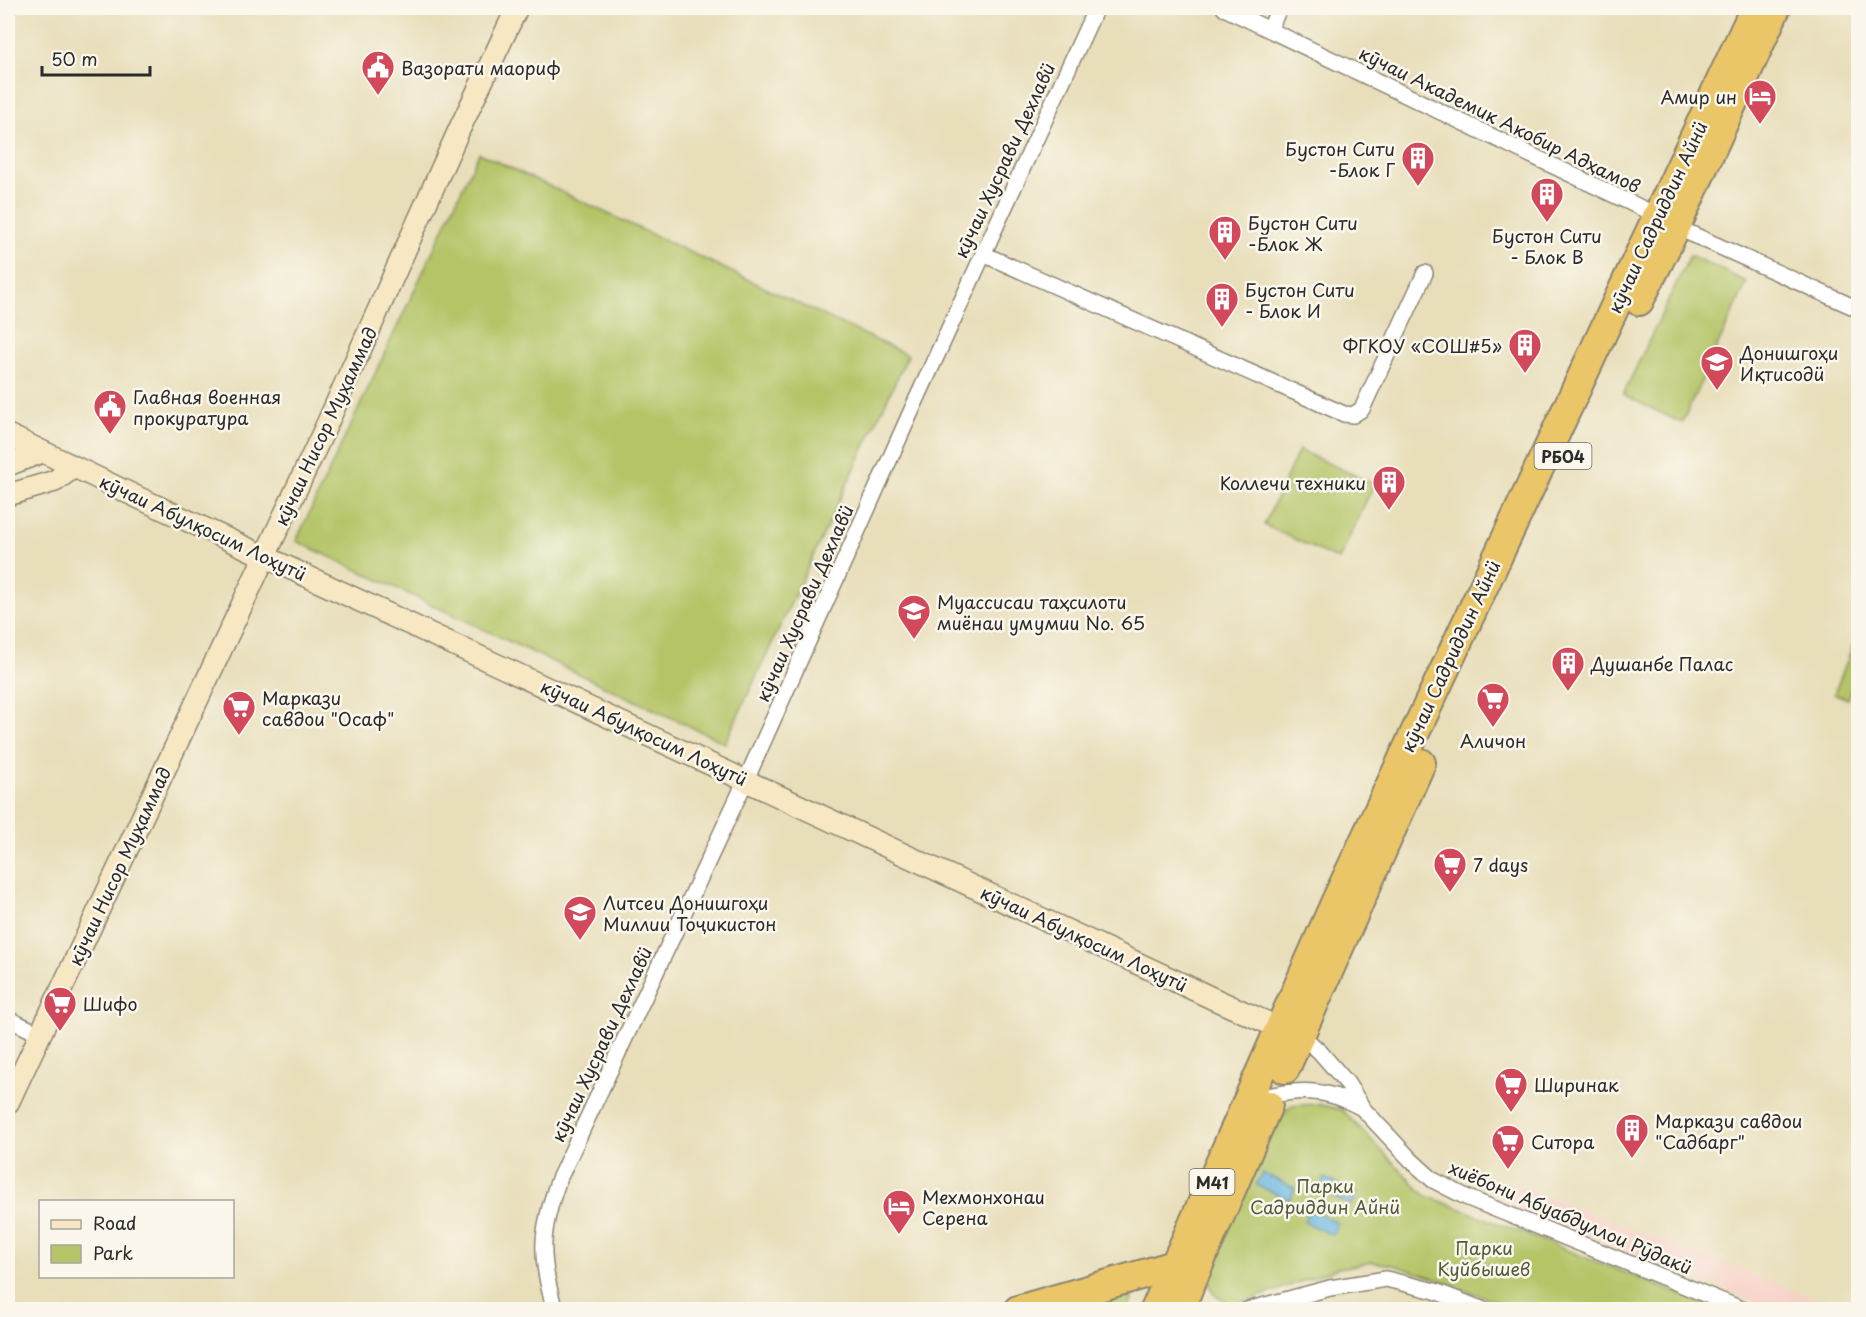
<svg xmlns="http://www.w3.org/2000/svg" width="1866" height="1317" viewBox="0 0 1866 1317" font-family="'Playpen Sans',sans-serif">
<rect width="100%" height="100%" fill="#fbf7ec"/>
<filter id="ink" filterUnits="userSpaceOnUse"><feTurbulence type="fractalNoise" baseFrequency=".0167" numOctaves="2"/><feDisplacementMap in="SourceGraphic" scale="12" xChannelSelector="R" yChannelSelector="G"/><feConvolveMatrix kernelMatrix="1 2 1 2 8 2 1 2 1" color-interpolation-filters="sRGB"/></filter>
<filter id="wash" filterUnits="userSpaceOnUse"><feTurbulence type="fractalNoise" baseFrequency=".008" numOctaves="4" result="noise"/><feDisplacementMap in="SourceGraphic" scale="24" xChannelSelector="R" yChannelSelector="G"/><feGaussianBlur stdDeviation="1.35" result="paint"/><feColorMatrix in="noise" values="0 0 0 0 0 0 0 0 0 0 0 0 0 0 0 0 0 1.4 0 .05"/><feComposite in="paint" operator="in"/></filter>
<g filter="url(#wash)">
<rect width="100%" height="100%" fill="#e8deba"/>
<!-- built -->
<polygon fill="#f7d1c8" points="1505,1181 1843,1309 1777,1309 1497,1203"/>
<!-- green -->
<g fill="#b4c466" stroke="#707848" stroke-width="1.5">
<polygon points="479,153 908,355 725,743 296,541"/>
<polygon points="1690,255 1747,282 1682,423 1623,395"/>
<polygon points="1299,450 1374,484 1339,560 1264,525"/>
<polygon points="1858,633 1858,672 1848,699 1834,694"/>
<path d="M 1317,1104 L 1342,1110 L 1425,1195 L 1718,1309 L 1516,1309 L 1431,1277 L 1393,1265 L 1373,1262 L 1338,1268 L 1250,1300 L 1232,1305 L 1222,1300 L 1213,1292 L 1210,1285 L 1209,1271 C 1234,1216 1255,1156 1290,1106 Z"/>
<polygon points="1136,1291 1128,1309 1063,1309"/>
</g>
<!-- water -->
<g fill="#65b5e0" stroke="#487086" stroke-width="1.5">
<polygon points="1262,1173 1295,1188 1290,1200 1256,1185"/>
<polygon points="1324,1178 1357,1193 1352,1205 1319,1190"/>
<polygon points="1310,1209 1338,1223 1332,1235 1304,1222"/>
</g>
</g>
<g filter="url(#ink)">
<g fill="none" stroke-linecap="round" stroke-linejoin="round">
<defs>
<g id="street">
<polyline points="1224,8 1658,216 1676,227 1858,309"/>
<polyline points="1270,29 1279,8"/>
<polyline points="983,254 1344,414 1353,415 1362,409 1425,273"/>
<polyline points="8,1019 40,1034"/>
<polyline points="1299,1037 1309,1042 1320,1052 1347,1083 1364,1110 1411,1160 1433,1180 1468,1198 1744,1310"/>
<path d="M 1258,1098 C 1298,1089 1325,1087 1362,1108"/>
<path d="M 555,1310 C 539,1257 540,1231 559,1179 L 746,780 L 914,405 L 1096,8"/>
<polyline points="1247,1310 1330,1288 1386,1279 1435,1291 1484,1310"/>
</g>
<g id="secondary">
<polyline points="8,435 137,497 1214,999 1293,1034"/>
<polyline points="8,465 42,452"/>
<polyline points="8,495 55,481 74,467"/>
<polyline points="8,1103 327,424 459,130 517,8"/>
</g>
<g id="highway">
<polyline points="1639,301 1676,227 1776,8"/>
<polyline points="1285,1069 1421,763"/>
<polyline points="1018,1310 1175,1265"/>
<polyline points="1155,1310 1336,901 1755,8"/>
<polyline points="1179,1310 1268,1105"/>
</g>
</defs>
<!-- street casing -->
<use href="#street" stroke="#8a8472" stroke-width="18"/>
<!-- secondary casing -->
<use href="#secondary" stroke="#8a8472" stroke-width="24"/>
<!-- highway casing -->
<use href="#highway" stroke="#8a8472" stroke-width="32"/>
<!-- street -->
<use href="#street" stroke="#fff" stroke-width="15"/>
<!-- secondary -->
<use href="#secondary" stroke="#f7e8c3" stroke-width="21"/>
<!-- highway -->
<use href="#highway" stroke="#ebc669" stroke-width="28"/>
</g>
</g>
<!-- icons -->
<defs>
<symbol id="civic-pin" viewBox="-11 -11 22 30"><path d="M0 17L-7.5 6A9.5 9.5 0 1 1 7.5 6Z" fill="#d1495b" stroke="#fbf7ec"/><path d="M-.6-6.5H3V-4.5H.6V-3L4-1V1h2V6H-6V1h2V-1L-.6-3ZM-1.2 2.5V6h2.4V2.5Z" fill="#fff"/></symbol>
<symbol id="hotel-pin" viewBox="-11 -11 22 30"><path d="M0 17L-7.5 6A9.5 9.5 0 1 1 7.5 6Z" fill="#d1495b" stroke="#fbf7ec"/><path d="M-6-4.5h1.5V1H6V5H4.5V3h-9V5H-6ZM-4 0a1.8 1.8 0 1 1 3.6 0ZM.5 0V-2.5h3Q6-2.5 6 0Z" fill="#fff"/></symbol>
<symbol id="building-pin" viewBox="-11 -11 22 30"><path d="M0 17L-7.5 6A9.5 9.5 0 1 1 7.5 6Z" fill="#d1495b" stroke="#fbf7ec"/><path d="M-4-6H4V6H1V3H-1V6H-4ZM-2.5-4.3h1.7v1.8h-1.7ZM.8-4.3h1.7v1.8H.8ZM-2.5-1h1.7V.8h-1.7ZM.8-1h1.7V.8H.8Z" fill="#fff"/></symbol>
<symbol id="university-pin" viewBox="-11 -11 22 30"><path d="M0 17L-7.5 6A9.5 9.5 0 1 1 7.5 6Z" fill="#d1495b" stroke="#fbf7ec"/><path d="M0-5L7-2L0 1L-7-2ZM-4 1L0 2.5L4 1V4Q0 6-4 4Z" fill="#fff"/></symbol>
<symbol id="school-pin" viewBox="-11 -11 22 30"><path d="M0 17L-7.5 6A9.5 9.5 0 1 1 7.5 6Z" fill="#d1495b" stroke="#fbf7ec"/><path d="M0-5L7-2L0 1L-7-2ZM-4 1L0 2.5L4 1V4Q0 6-4 4Z" fill="#fff"/></symbol>
<symbol id="supermarket-pin" viewBox="-11 -11 22 30"><path d="M0 17L-7.5 6A9.5 9.5 0 1 1 7.5 6Z" fill="#d1495b" stroke="#fbf7ec"/><path d="M-6-5.5h2.5l.6 2H6L4.5 2H-2.5L-4.4-4H-6ZM-1.5 3.2a1.3 1.3 0 1 0 .1 0ZM3 3.2a1.3 1.3 0 1 0 .1 0Z" fill="#fff"/></symbol>
</defs>
<g fill-rule="evenodd">
<use href="#civic-pin" x="359" y="48" width="38" height="52"/>
<use href="#hotel-pin" x="1741" y="77" width="38" height="52"/>
<use href="#building-pin" x="1399" y="139" width="38" height="52"/>
<use href="#building-pin" x="1528" y="175" width="38" height="52"/>
<use href="#building-pin" x="1206" y="213" width="38" height="52"/>
<use href="#building-pin" x="1203" y="280" width="38" height="52"/>
<use href="#building-pin" x="1506" y="326" width="38" height="52"/>
<use href="#university-pin" x="1698" y="343" width="38" height="52"/>
<use href="#civic-pin" x="91" y="387" width="38" height="52"/>
<use href="#building-pin" x="1370" y="463" width="38" height="52"/>
<use href="#school-pin" x="895" y="592" width="38" height="52"/>
<use href="#building-pin" x="1549" y="644" width="38" height="52"/>
<use href="#supermarket-pin" x="1474" y="680" width="38" height="52"/>
<use href="#supermarket-pin" x="220" y="688" width="38" height="52"/>
<use href="#supermarket-pin" x="1431" y="845" width="38" height="52"/>
<use href="#school-pin" x="561" y="893" width="38" height="52"/>
<use href="#supermarket-pin" x="41" y="984" width="38" height="52"/>
<use href="#supermarket-pin" x="1492" y="1065" width="38" height="52"/>
<use href="#building-pin" x="1613" y="1111" width="38" height="52"/>
<use href="#supermarket-pin" x="1489" y="1122" width="38" height="52"/>
<use href="#hotel-pin" x="880" y="1187" width="38" height="52"/>
</g>
<g text-anchor="middle" dominant-baseline="central" stroke-width="5" stroke-linejoin="round" paint-order="stroke">
<!-- shield labels -->
<g fill="#fbf7ec" stroke="#696865" stroke-width="1.5">
<rect x="1534.5" y="443" width="57" height="26" rx="4.5"/>
<rect x="1189.5" y="1169" width="45" height="26" rx="4.5"/>
</g>
<g font-size="16" font-weight="bold" fill="#2b2b2b">
<text x="1563" y="456">РБ04</text>
<text x="1212" y="1182">M41</text>
</g>
<!-- poi labels -->
<g font-size="18" fill="#2b2b2b" stroke="#fbf7ec" text-anchor="start">
<text x="401" y="67">Вазорати маориф</text>
<text x="1737" y="96" text-anchor="end">Амир ин</text>
<text x="1395" y="148" text-anchor="end">Бустон Сити<tspan x="1395" dy="21">-Блок Г</tspan></text>
<text x="1248" y="222">Бустон Сити<tspan x="1248" dy="21">-Блок Ж</tspan></text>
<text x="1547" y="235" text-anchor="middle">Бустон Сити<tspan x="1547" dy="21">- Блок В</tspan></text>
<text x="1245" y="289">Бустон Сити<tspan x="1245" dy="21">- Блок И</tspan></text>
<text x="1502" y="345" text-anchor="end">ФГКОУ «СОШ#5»</text>
<text x="1740" y="352">Донишгоҳи<tspan x="1740" dy="21">Иқтисодӣ</tspan></text>
<text x="133" y="396">Главная военная<tspan x="133" dy="21">прокуратура</tspan></text>
<text x="1366" y="482" text-anchor="end">Коллечи техники</text>
<text x="937" y="601">Муассисаи таҳсилоти<tspan x="937" dy="21">миёнаи умумии No. 65</tspan></text>
<text x="1591" y="663">Душанбе Палас</text>
<text x="262" y="697">Маркази<tspan x="262" dy="21">савдои "Осаф"</tspan></text>
<text x="1493" y="740" text-anchor="middle">Аличон</text>
<text x="1473" y="864">7 days</text>
<text x="603" y="902">Литсеи Донишгоҳи<tspan x="603" dy="21">Миллии Тоҷикистон</tspan></text>
<text x="83" y="1003">Шифо</text>
<text x="1534" y="1084">Ширинак</text>
<text x="1655" y="1120">Маркази савдои<tspan x="1655" dy="21">"Садбарг"</tspan></text>
<text x="1531" y="1141">Ситора</text>
<text x="922" y="1196">Мехмонхонаи<tspan x="922" dy="21">Серена</tspan></text>
</g>
<!-- street labels -->
<g font-size="18" fill="#2b2b2b" stroke="#fbf7ec">
<text transform="translate(1500 119) rotate(26)">кӯчаи Академик Акобир Адҳамов</text>
<text transform="translate(1004 160) rotate(-65)">кӯчаи Хусрави Дехлавӣ</text>
<text transform="translate(1657 217) rotate(-65)">кӯчаи Садриддин Айнӣ</text>
<text transform="translate(325 426) rotate(-65)">кӯчаи Нисор Муҳаммад</text>
<text transform="translate(203 527) rotate(25)">кӯчаи Абулқосим Лоҳутӣ</text>
<text transform="translate(804 603) rotate(-66)">кӯчаи Хусрави Дехлавӣ</text>
<text transform="translate(1450 656) rotate(-65)">кӯчаи Садриддин Айнӣ</text>
<text transform="translate(644 732) rotate(25)">кӯчаи Абулқосим Лоҳутӣ</text>
<text transform="translate(119 866) rotate(-65)">кӯчаи Нисор Муҳаммад</text>
<text transform="translate(1084 938) rotate(25)">кӯчаи Абулқосим Лоҳутӣ</text>
<text transform="translate(601 1044) rotate(-65)">кӯчаи Хусрави Дехлавӣ</text>
<text transform="translate(1571 1217) rotate(23)">хиёбони Абуабдуллои Рӯдакӣ</text>
</g>
<!-- park labels -->
<g font-size="18" fill="#54593d" stroke="#fbf7ec">
<text x="1325" y="1185">Парки<tspan x="1325" dy="21">Садриддин Айнӣ</tspan></text>
<text x="1484" y="1247">Парки<tspan x="1484" dy="21">Куйбышев</tspan></text>
</g>
</g>
<!-- margin -->
<rect width="1866" height="1317" fill="none" stroke="#fbf7ec" stroke-width="30"/>
<!-- legend -->
<rect x="39" y="1200" width="195" height="78" fill="#fbf7ec" stroke="#a8a59f" stroke-width="1.5"/>
<rect x="51" y="1220" width="30" height="9" fill="#f7e8c3" stroke="#a8a59f" stroke-width="1.5"/>
<text x="93" y="1230" font-size="18" fill="#2b2b2b">Road</text>
<rect x="51" y="1245" width="30" height="18" fill="#b4c466" stroke="#a8a59f" stroke-width="1.5"/>
<text x="93" y="1260" font-size="18" fill="#2b2b2b">Park</text>
<!-- scale -->
<path d="M42 66v9h108v-9" fill="none" stroke="#2b2b2b" stroke-width="3"/>
<text x="51" y="66" font-size="18" fill="#2b2b2b" stroke="#fbf7ec" stroke-width="4.5" paint-order="stroke">50 m</text>
</svg>
